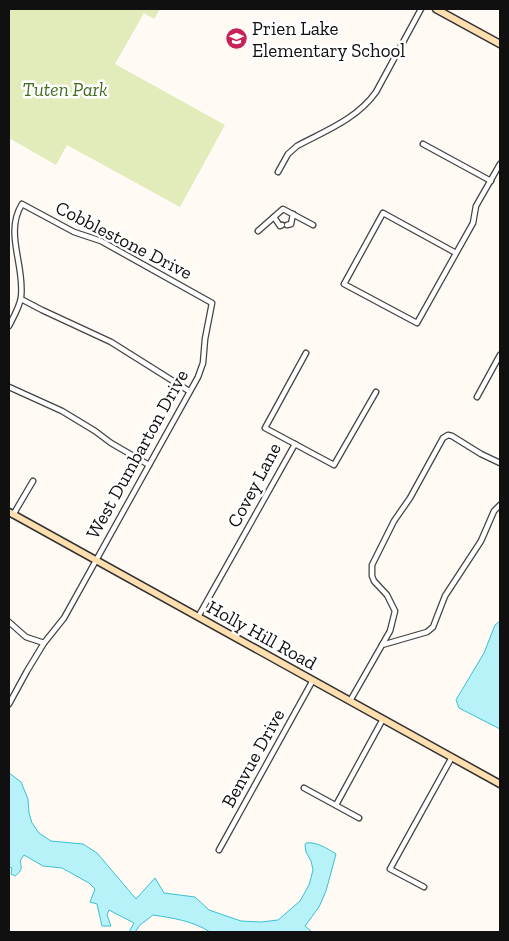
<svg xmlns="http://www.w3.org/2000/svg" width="509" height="941" viewBox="0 0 509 941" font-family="'Zilla Slab',serif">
<rect width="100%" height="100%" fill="#fffaf4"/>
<!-- green -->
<polygon fill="#e2ecbb" points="9,9 160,9 154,19 144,13 115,64 225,125 180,207 67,145 56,165 9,138"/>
<!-- water -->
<g fill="#b6f2f8" stroke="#3bc0d2">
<polygon points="500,621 500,729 459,708 456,700 484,653 495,625"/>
<path d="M 9,773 L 21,782 L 28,799 L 29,813 L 32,823 L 39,833 L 51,841 L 83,844 L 97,853 L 136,899 L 155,878 L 164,893 L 195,897 L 209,910 L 241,921 L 261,922 L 278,920 L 300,901 L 309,885 L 313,870 L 311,861 L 306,852 L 305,845 L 306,843 C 316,841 328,849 336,854 L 326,891 L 319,907 L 305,926 L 312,932 L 210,932 C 193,921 173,918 153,915 L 140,925 L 135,932 L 129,932 L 134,923 L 109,910 L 107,915 L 111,926 L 102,926 L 97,904 L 90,902 L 95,889 L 89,883 L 62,868 L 43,866 L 24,855 L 20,861 C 22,868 22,871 15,876 L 11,874 L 12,868 L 9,867 Z"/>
</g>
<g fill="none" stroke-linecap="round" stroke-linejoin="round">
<defs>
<g id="street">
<polyline points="423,144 491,181"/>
<path d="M 278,172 L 288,154 L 297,146 C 325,131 357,119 376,92 L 421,9"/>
<polyline points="274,217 280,226 282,225"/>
<polyline points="287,225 291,224 293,214"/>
<polyline points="258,231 283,209 313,225"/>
<polyline points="456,253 383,213 344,284 417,323 473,223 476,206 500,164"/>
<polyline points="21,299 42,310 111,342 189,391"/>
<path d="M 9,326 C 13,318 20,306 21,297 C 25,265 4,233 22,204 L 74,232 L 101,241 L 212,303 L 205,339 L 203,363 L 198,377 L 64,618 L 44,643 L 27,671 L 9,704"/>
<polyline points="306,353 265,428 334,465 376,392"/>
<polyline points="9,387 62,411 95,431 111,443 149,465"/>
<polyline points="477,397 500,355"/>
<polyline points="13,515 33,481"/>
<polyline points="198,617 295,444"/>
<polyline points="9,622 26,637 44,643"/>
<polyline points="382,645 390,631 395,611 387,595 374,581 372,576 372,565 394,521 410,498 443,438 448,435 452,436 481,454 500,463"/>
<polyline points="350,701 382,645 427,632 433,627 445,596 481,541 494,511 500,505"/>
<polyline points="304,788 359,818"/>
<polyline points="336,805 383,719"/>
<polyline points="219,850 313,680"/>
<polyline points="424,887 390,869 452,757"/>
</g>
<g id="secondary">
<polyline points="436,9 500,44"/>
<polyline points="9,512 500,784"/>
</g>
</defs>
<!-- street casing -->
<use href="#street" stroke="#434343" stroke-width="7"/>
<!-- secondary casing -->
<use href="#secondary" stroke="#323232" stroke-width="9"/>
<!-- street -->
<use href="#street" stroke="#fff" stroke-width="4.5"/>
<!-- secondary -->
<use href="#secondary" stroke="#ffdfaf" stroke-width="6"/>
</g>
<!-- icons -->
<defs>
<symbol id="school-disc" viewBox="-11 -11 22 22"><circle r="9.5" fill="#c62258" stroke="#fff"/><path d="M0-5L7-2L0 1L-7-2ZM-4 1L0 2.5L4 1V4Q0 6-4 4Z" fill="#fff"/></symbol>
</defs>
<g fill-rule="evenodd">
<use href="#school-disc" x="224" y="26" width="25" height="25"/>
</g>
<g text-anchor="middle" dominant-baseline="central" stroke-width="5" stroke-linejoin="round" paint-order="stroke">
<!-- poi labels -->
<g font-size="19" fill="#101010" stroke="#fff" text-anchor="start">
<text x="252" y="28">Prien Lake<tspan x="252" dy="22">Elementary School</tspan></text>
</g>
<!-- park labels -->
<g font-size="19" font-style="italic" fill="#446c1d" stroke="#fff">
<text x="65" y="89">Tuten Park</text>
</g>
<!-- street labels -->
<g font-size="19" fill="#101010" stroke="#fff">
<text transform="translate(124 240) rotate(27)">Cobblestone Drive</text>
<text transform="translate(137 454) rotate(-61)">West Dumbarton Drive</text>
<text transform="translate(254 485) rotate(-62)">Covey Lane</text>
<text transform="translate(262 635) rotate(29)">Holly Hill Road</text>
<text transform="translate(253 758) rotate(-61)">Benvue Drive</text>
</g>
</g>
<!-- border -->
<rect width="509" height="941" fill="none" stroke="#101010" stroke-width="20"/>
</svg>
